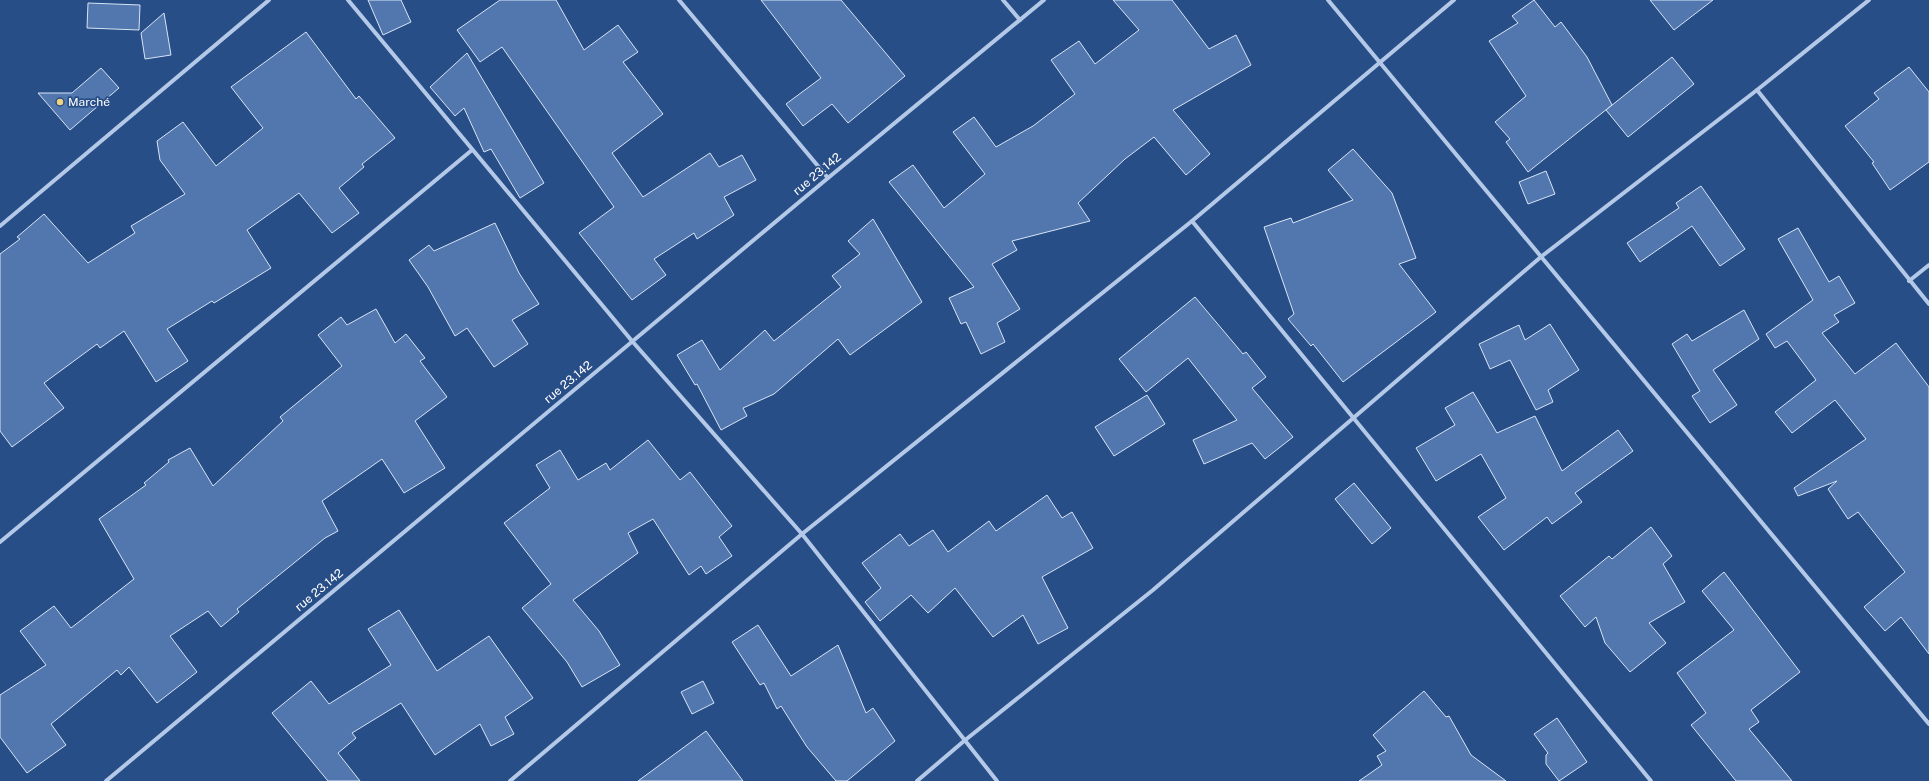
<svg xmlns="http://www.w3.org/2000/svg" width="1929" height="781" viewBox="0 0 1929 781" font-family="'Public Sans',sans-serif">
<rect width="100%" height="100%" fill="#284e87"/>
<!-- building -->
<g fill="#5177ae" stroke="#d8e4f6">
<polygon points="368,0 401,0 411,22 383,35"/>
<polygon points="500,0 556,0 584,50 618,25 638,52 623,62 663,114 612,153 643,197 710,153 719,167 742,155 756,180 724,197 734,215 697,239 694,233 654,259 666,275 632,300 579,233 614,207 502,47 480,62 457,30"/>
<polygon points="761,0 841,0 905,76 848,123 832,104 803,126 786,104 821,78"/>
<polygon points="1113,0 1172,0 1209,49 1236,35 1251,65 1173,110 1210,154 1186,175 1154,137 1125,159 1078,203 1090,221 1012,241 1017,250 992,264 1020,309 997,323 1005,342 981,354 966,322 961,324 949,298 974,287 889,182 913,165 944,208 985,174 953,132 974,117 996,147 1033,126 1075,94 1051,60 1079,41 1095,64 1139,30"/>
<polygon points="1534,0 1555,27 1561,22 1587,57 1612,105 1528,172 1506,142 1510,139 1495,122 1526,96 1489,41 1518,23 1512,16"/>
<polygon points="1650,0 1713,0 1674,30"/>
<polygon points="88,3 140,5 139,30 87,28"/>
<polygon points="164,13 171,55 145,59 141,33"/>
<polygon points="306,32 356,99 359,96 395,138 362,164 364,167 339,188 359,213 332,233 299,193 247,230 271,268 214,303 212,301 167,329 188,361 156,382 124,331 100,348 97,344 44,383 64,408 12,447 0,431 0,254 20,239 17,237 44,214 88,263 135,233 131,226 185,194 160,160 157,141 183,122 216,166 263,128 231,87"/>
<polygon points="467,53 544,183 520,198 491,149 484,152 464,108 455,116 430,87"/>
<polygon points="1672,57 1694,84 1628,137 1606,110"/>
<polygon points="1909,67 1929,92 1929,162 1890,190 1872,163 1874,162 1845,126 1879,99 1874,93"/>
<polygon points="101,68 119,88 70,130 38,93 72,93"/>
<polygon points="1353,149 1392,193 1416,258 1399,264 1436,312 1343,382 1313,344 1311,346 1288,319 1294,314 1264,227 1291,218 1293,223 1353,200 1328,170"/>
<polygon points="1546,171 1555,194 1528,204 1519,182"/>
<polygon points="1701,186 1745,249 1720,266 1692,226 1640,262 1627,243 1679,208 1676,203"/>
<polygon points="873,219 922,302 850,355 838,339 774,394 743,408 747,416 721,430 697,384 695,385 677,355 702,340 720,370 765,330 774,341 841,287 832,276 860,254 848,241"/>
<polygon points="495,223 519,273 539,304 512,320 528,344 494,367 467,328 455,336 428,287 409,260 429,245 434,251"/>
<polygon points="1798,228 1829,282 1839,276 1855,303 1834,315 1839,322 1822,333 1855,374 1896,343 1929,387 1929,654 1901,617 1885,631 1864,607 1905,572 1858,512 1848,519 1828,489 1837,481 1798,496 1794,488 1866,439 1835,400 1792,433 1775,412 1816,380 1787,341 1775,348 1766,334 1813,300 1778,239"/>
<polygon points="1195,297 1243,354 1246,352 1266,377 1252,388 1293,437 1265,459 1252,443 1204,464 1193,440 1237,420 1188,358 1146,392 1119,359"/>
<polygon points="376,309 395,343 406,334 425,358 420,361 447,397 415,421 445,468 404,493 382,459 322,501 338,531 325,538 237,609 239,612 221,627 208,611 170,636 197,672 157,703 129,667 121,675 117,670 51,724 66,745 27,773 0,737 0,695 46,665 20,631 54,606 71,628 134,579 99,519 146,485 144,483 169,462 168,460 190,448 213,486 283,421 280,417 342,366 318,335 341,317 347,325"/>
<polygon points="1744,310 1759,339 1713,370 1737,405 1710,423 1692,396 1700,391 1672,344 1687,334 1692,341"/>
<polygon points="1550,324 1579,370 1548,390 1553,402 1536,410 1510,360 1490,369 1479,344 1519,325 1525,340"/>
<polygon points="1473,392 1497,433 1535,416 1562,471 1618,430 1633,451 1575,493 1582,502 1552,524 1547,517 1504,550 1478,517 1506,498 1481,454 1436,481 1416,448 1455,425 1445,408"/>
<polygon points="1147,395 1165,424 1114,456 1095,427"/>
<polygon points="648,440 680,480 690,472 732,526 719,537 732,556 706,574 701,566 689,575 653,519 628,533 638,553 573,600 599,631 620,665 582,687 567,662 522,608 551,584 504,523 550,488 536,465 560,450 578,480 606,463 610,470"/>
<polygon points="1354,483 1391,528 1372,544 1335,499"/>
<polygon points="1047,495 1062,518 1072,512 1093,548 1042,577 1068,628 1038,644 1023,615 993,637 955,588 928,613 911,595 880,621 865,602 881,588 862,563 900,534 909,546 933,530 948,552 989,521 996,531"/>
<polygon points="1651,527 1672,556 1663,564 1685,602 1649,623 1666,643 1630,672 1605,643 1596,617 1585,627 1560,596 1609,556 1612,559"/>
<polygon points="1724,572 1800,672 1751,710 1759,722 1749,729 1792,781 1736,781 1691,725 1706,713 1677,673 1734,630 1702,591"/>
<polygon points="399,610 437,671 489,636 533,698 505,717 514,734 491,746 480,724 435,755 401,703 352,733 356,738 338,753 360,781 328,781 272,713 311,681 329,704 391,665 368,629"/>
<polygon points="758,625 791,676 838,645 866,713 873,708 895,741 847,781 836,781 807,747 781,706 777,709 764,683 760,685 732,642"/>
<polygon points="703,681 714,703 692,714 681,692"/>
<polygon points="1424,691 1446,717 1449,716 1471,755 1506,781 1359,781 1382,765 1377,756 1386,751 1373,735"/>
<polygon points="1557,718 1587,762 1559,781 1546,764 1546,755 1548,753 1534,734"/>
<polygon points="706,731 743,781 638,781"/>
</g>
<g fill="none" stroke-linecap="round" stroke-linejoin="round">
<!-- minor -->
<g stroke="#b4c9e8" stroke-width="4">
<polyline points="348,0 632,341 802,534 997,781"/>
<polyline points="679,0 828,178"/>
<polyline points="1003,0 1020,20"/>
<polyline points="1328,0 1929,724"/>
<polyline points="1757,90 1929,304"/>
<polyline points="1192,221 1651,781"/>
<polyline points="0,226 269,0"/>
<polyline points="1909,281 1929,265"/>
<polyline points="0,542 472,150"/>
<polyline points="106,781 828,178 1044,0"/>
<polyline points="510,781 802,534 1192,221 1454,0"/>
<polyline points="917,781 964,741 1153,590 1542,256 1757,90 1869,0"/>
</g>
</g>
<!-- markers -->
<circle fill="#f0d37b" stroke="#284e87" stroke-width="1.5" cx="60" cy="102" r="4"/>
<g text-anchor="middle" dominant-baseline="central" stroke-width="3.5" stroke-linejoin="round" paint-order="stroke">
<!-- poi labels -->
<g font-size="12" fill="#fff" stroke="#284e87" text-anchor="start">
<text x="68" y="102">Marché</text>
</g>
<!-- street labels -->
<g font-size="12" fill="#fff" stroke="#284e87">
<text transform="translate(817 174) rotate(-40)">rue 23.142</text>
<text transform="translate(568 382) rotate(-40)">rue 23.142</text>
<text transform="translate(319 590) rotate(-40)">rue 23.142</text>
</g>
</g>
</svg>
